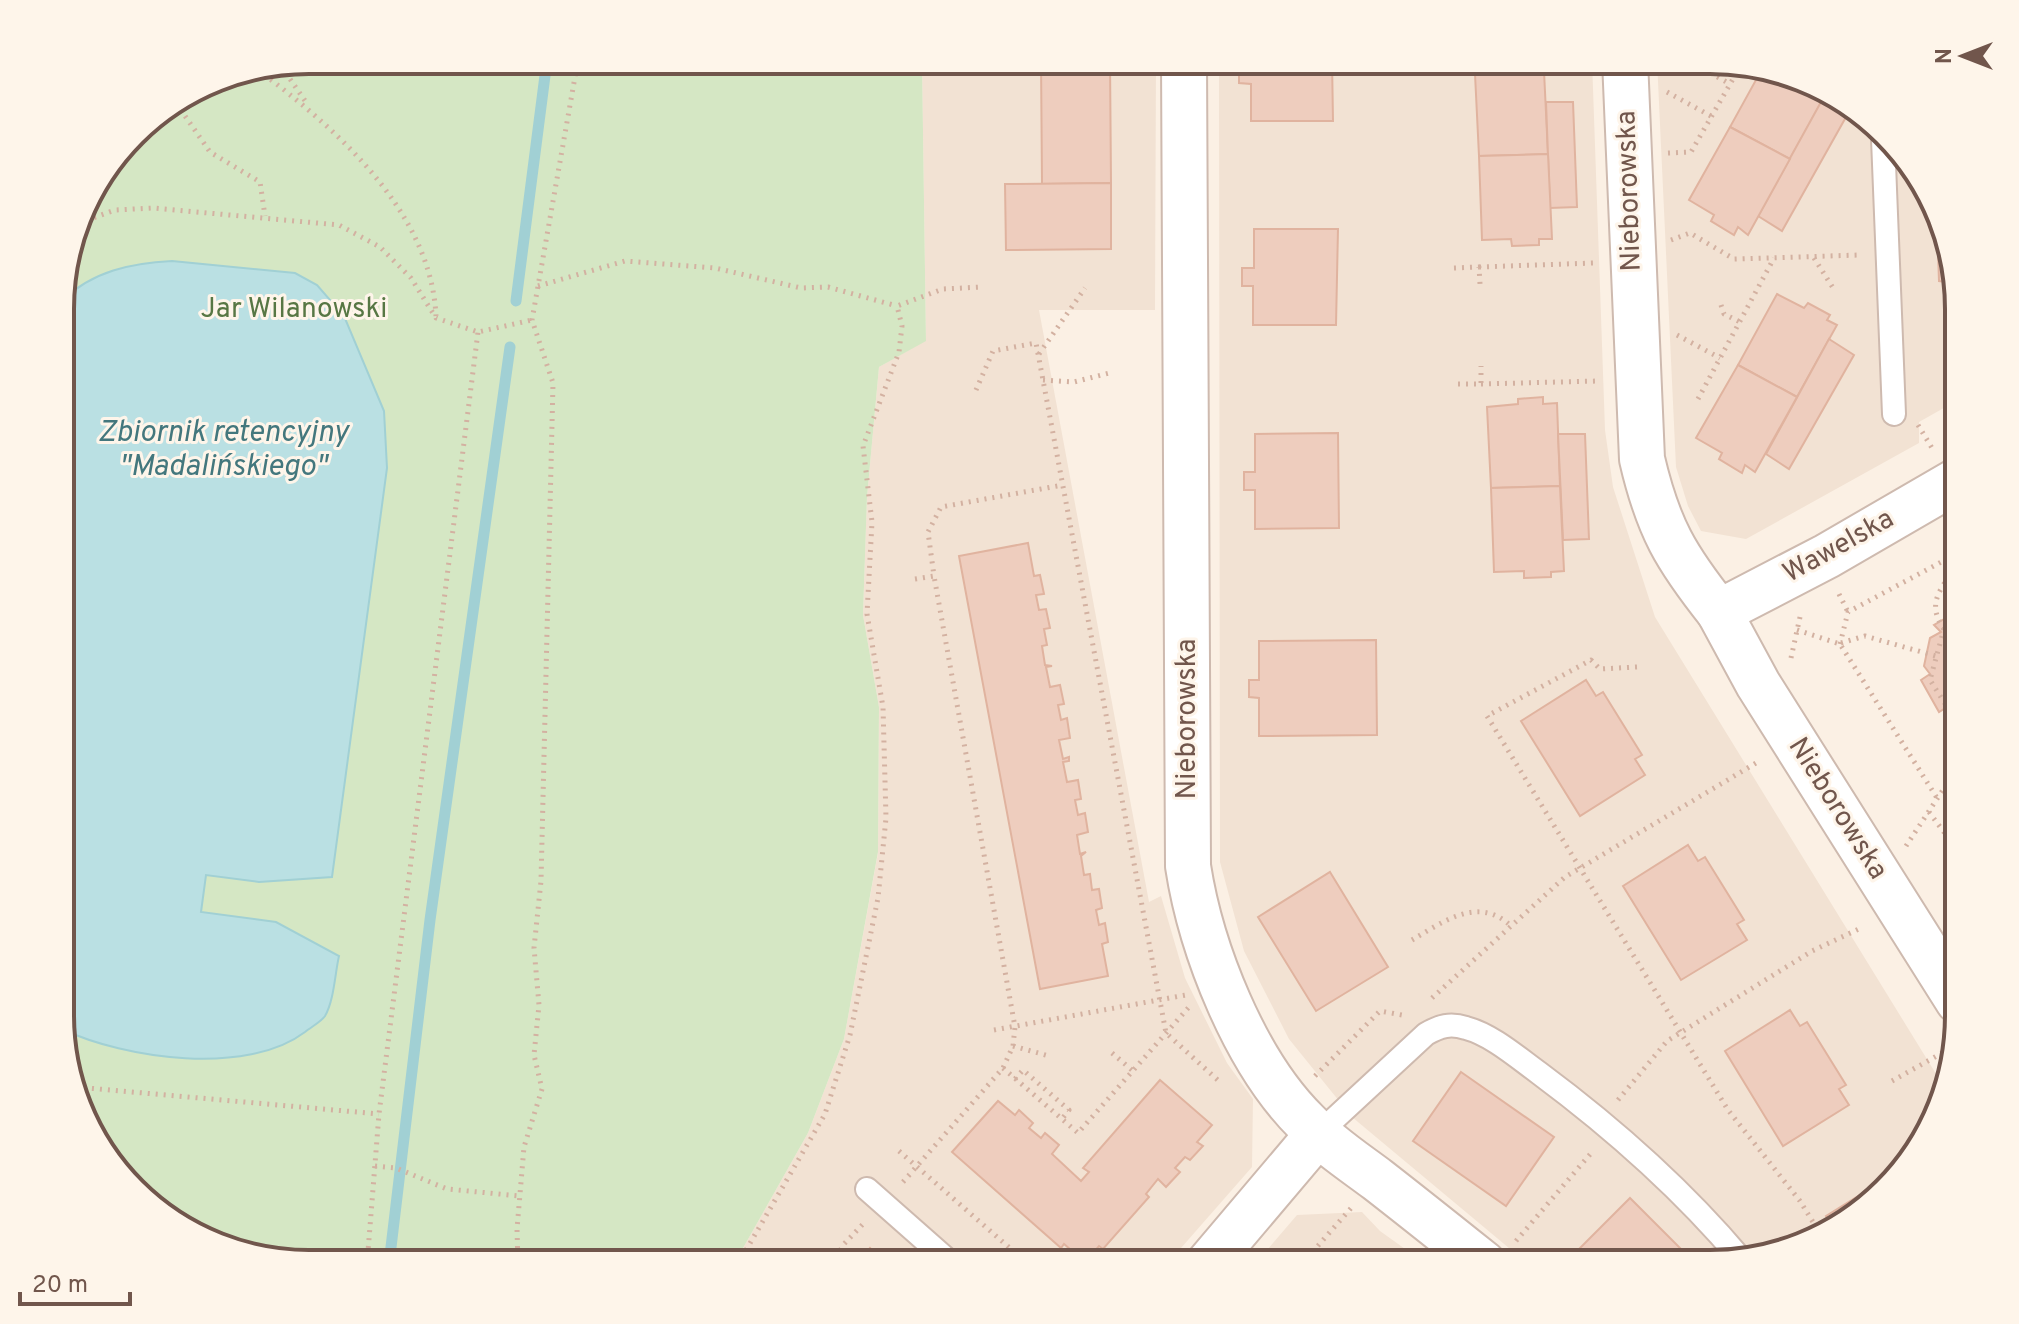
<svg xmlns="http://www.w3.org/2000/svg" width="2019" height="1324" viewBox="0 0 2019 1324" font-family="Overpass,sans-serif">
<rect width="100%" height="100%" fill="#fbf0e4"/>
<!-- residential -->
<g fill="#f2e2d3">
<polygon points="922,60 1156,60 1155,310 1039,310 1149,902 1161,896 1185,978 1227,1063 1253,1099 1252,1167 1167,1264 734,1264 808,1133 844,1039 878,853 879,707 863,615 867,497 879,367 926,340"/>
<polygon points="1219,60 1592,60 1605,430 1613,487 1655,617 1941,1082 1917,1154 1834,1231 1726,1263 1528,1264 1352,1117 1289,1039 1244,951 1220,862"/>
<polygon points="1657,60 1710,60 1789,73 1849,102 1926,185 1958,293 1958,400 1919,422 1919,443 1746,539 1701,531 1688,506 1676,467"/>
<polygon points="1362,1212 1380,1231 1426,1264 1255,1264 1297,1215"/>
</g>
<!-- green -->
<polygon fill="#d5e7c4" points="309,60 922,60 926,341 879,367 867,497 863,615 879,707 878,852 844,1039 808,1133 734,1264 309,1264 230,1251 170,1222 94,1140 62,1047 62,277 86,199 145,122 214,79"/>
<!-- water -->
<path fill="#bae0e3" stroke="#a1d0d4" stroke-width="2" d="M 172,261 L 295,273 L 317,285 L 344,316 L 384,411 L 387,468 L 332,877 L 259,882 L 206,875 L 201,912 L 276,922 L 339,956 C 335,973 334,1001 325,1016 C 321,1022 311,1027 305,1032 C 247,1076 125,1059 62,1029 L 62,301 C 92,271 132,263 172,261 Z"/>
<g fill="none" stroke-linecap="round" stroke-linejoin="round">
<!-- stream -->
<g stroke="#a1d0d4" stroke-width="11">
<polyline points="516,301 547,60"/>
<polyline points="389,1264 430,920 510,347"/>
</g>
</g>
<!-- building -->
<g fill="#eecdbe" stroke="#e0b39f" stroke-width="2">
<polygon points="1041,60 1110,60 1111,183 1042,184"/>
<polygon points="1251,60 1332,60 1333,121 1251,121 1251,84 1239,83 1239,66 1251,66"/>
<polygon points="1530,65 1531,71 1544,71 1548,154 1479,156 1475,74 1506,72 1506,67"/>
<polygon points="1762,69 1789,73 1827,92 1790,159 1730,127"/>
<polygon points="1546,102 1573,102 1577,207 1550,208"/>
<polygon points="1821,102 1846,117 1782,231 1758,216"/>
<polygon points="1730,127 1790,159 1748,235 1738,227 1734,235 1711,221 1714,215 1689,200"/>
<polygon points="1548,154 1552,239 1539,239 1539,245 1512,246 1511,239 1482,240 1479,156"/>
<polygon points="1111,183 1111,249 1006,250 1005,184"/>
<polygon points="1937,222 1955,283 1939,281"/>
<polygon points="1254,229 1338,229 1336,325 1253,325 1253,286 1242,286 1242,268 1254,268"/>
<polygon points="1777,294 1804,308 1808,303 1830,315 1827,320 1837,325 1797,397 1738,365"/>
<polygon points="1829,339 1854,355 1789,469 1766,454"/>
<polygon points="1738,365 1797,397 1755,472 1745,465 1742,473 1719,459 1722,453 1696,438"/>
<polygon points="1543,397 1543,404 1557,403 1560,486 1491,488 1487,407 1518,404 1518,399"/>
<polygon points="1338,433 1339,528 1255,529 1255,490 1244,490 1244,472 1255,472 1255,434"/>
<polygon points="1558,434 1585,434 1589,539 1563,540"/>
<polygon points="1560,486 1564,571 1551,572 1551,577 1524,578 1524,571 1494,572 1491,488"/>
<polygon points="1028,543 1034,576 1040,575 1044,594 1036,595 1039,610 1046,609 1050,628 1044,629 1047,645 1042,646 1045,665 1052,666 1046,667 1050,687 1060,685 1064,704 1058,705 1061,720 1067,718 1070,738 1059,740 1063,759 1069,757 1069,761 1063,762 1067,782 1078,780 1081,799 1075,800 1078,815 1085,813 1088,832 1077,835 1080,854 1086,852 1081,856 1084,875 1090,874 1092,890 1099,889 1102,908 1096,910 1099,925 1105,923 1108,942 1102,944 1108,976 1040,989 959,556"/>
<polygon points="1958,611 1958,700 1939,712 1921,680 1930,674 1924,666 1930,638 1941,632 1934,625"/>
<polygon points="1376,640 1377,735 1259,736 1259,698 1249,697 1249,680 1259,680 1259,641"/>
<polygon points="1586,680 1596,696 1603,692 1642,755 1635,759 1645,775 1580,816 1521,721"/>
<polygon points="1688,845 1698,861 1705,857 1744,920 1737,924 1747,940 1681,980 1623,886"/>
<polygon points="1330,872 1388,967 1316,1011 1258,917"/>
<polygon points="1790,1010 1800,1026 1807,1022 1846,1085 1839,1089 1849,1105 1783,1146 1725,1051"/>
<polygon points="1461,1072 1554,1137 1506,1206 1413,1141"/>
<polygon points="1160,1080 1212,1125 1197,1142 1203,1146 1190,1160 1185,1157 1175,1168 1180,1172 1166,1187 1158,1179 1146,1194 1149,1197 1103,1249 1099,1246 1085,1262 1064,1244 1061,1248 952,1152 998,1101 1015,1115 1019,1110 1033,1123 1029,1128 1041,1138 1045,1133 1059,1145 1052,1154 1081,1181 1089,1172 1083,1168"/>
<polygon points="1892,1175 1893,1176 1835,1230 1826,1216"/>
<polygon points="1630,1198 1695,1263 1577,1264 1571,1257"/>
<polygon points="870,1248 886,1263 890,1258 897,1264 856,1264"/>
</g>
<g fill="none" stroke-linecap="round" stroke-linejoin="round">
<defs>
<g id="service">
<polyline points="1883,139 1894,414"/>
<path d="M 1318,1134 L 1426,1034 C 1440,1026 1450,1023 1466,1028 C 1492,1035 1517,1057 1539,1073 C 1613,1128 1681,1188 1741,1259"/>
<polyline points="867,1189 952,1264"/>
</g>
<g id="minor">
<path d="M 1184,60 L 1188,866 C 1201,950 1245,1062 1307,1123 C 1328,1145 1354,1162 1378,1180 C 1414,1208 1449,1236 1484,1264"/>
<path d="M 1625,60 L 1642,459 C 1658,528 1676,558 1719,612"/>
<polyline points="1208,1264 1318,1134"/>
</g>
<polyline id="tertiary" points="1958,480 1827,556 1719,612 1758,684 1958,1001"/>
</defs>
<!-- service casing -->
<use href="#service" stroke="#cebaaf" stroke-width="26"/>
<!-- minor casing -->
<use href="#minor" stroke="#cebaaf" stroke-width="48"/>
<!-- tertiary casing -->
<use href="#tertiary" stroke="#cebaaf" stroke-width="48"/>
<!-- path -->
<g stroke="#d3b1a1" stroke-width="5" stroke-dasharray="2 6" stroke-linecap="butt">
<polyline points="1717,63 1714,75 1730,84"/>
<polyline points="281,66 308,105"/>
<path d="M 258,70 C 337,129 431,212 436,316"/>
<polyline points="1667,92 1711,116"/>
<polyline points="176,103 210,152 260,182 265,216"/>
<polyline points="1668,153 1691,152 1741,65"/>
<polyline points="79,223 115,210 153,208 339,225 380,247 411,278 436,318 478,332 532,320"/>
<polyline points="1671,240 1690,233 1734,259 1860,255"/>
<polyline points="1814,258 1835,291"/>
<polyline points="1479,267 1594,263"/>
<polyline points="1454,268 1479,267 1480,284"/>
<polyline points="538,286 625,261 715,268 801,288 828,287 897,306"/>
<polyline points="1956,299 1958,298"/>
<polyline points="1721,305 1724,314 1740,322"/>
<polyline points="1677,335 1720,358"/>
<polyline points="1039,354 1085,288"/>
<polyline points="1043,380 1074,382 1113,372"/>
<polyline points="1458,384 1481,384 1481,366"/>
<polyline points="1481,384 1599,381"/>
<polyline points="976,390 993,351 1036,343 1166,1033 1221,1083"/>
<polyline points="1698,399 1774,258"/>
<polyline points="1918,425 1932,448"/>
<polyline points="915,579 934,576 928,532 941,507 1063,485"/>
<polyline points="1839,594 1848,612"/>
<polyline points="1958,620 1944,629 1930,680 1958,724"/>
<path d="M 1944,629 C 1922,598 1949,585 1958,558"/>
<polyline points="1797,630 1840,644 1937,798"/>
<polyline points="1841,643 1865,636 1936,656"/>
<polyline points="1840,644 1848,612 1958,553"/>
<polyline points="1791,658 1800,617"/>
<polyline points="1637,667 1600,669 1591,660 1487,716 1728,1110 1800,1201 1821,1235"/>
<polyline points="1929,812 1958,851"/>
<polyline points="1906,846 1958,767"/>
<path d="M 1412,940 C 1443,922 1478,895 1511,926"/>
<polyline points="1432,998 1565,877 1756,763"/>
<polyline points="994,1030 1186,995"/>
<polyline points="1013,1046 1049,1056"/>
<polyline points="1112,1053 1133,1071"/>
<polyline points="1003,1068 1078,1133 1189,1007"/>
<polyline points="1315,1076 1380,1011 1402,1015"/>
<polyline points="1015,1079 1023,1070 1069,1110 1062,1119"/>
<polyline points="1892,1081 1942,1053"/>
<polyline points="76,1087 379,1114"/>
<polyline points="1618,1100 1667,1041 1812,951 1861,928"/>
<polyline points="899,1151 1028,1264"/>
<polyline points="375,1166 396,1168 447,1189 520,1196"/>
<polyline points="903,1182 1003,1068 1013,1046 1015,1027 934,576"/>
<polyline points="1516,1241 1592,1152"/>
<polyline points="367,1264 379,1114 478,332"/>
<polyline points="518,1264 517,1229 524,1147 542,1089 534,1055 539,1005 534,948 541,881 553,383 532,320 578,60"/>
<polyline points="738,1264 825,1114 850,1035 878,898 886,818 883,707 867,614 872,522 863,446 899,352 902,326 897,306 943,289 982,287"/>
<polyline points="832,1264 844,1244 863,1224"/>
<polyline points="1302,1264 1352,1207"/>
</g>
<!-- service -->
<use href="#service" stroke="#fff" stroke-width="22"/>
<!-- minor -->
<use href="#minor" stroke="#fff" stroke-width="44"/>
<!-- tertiary -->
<use href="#tertiary" stroke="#fff" stroke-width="44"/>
</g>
<g text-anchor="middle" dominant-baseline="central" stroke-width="6" stroke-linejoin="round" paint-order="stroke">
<!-- street labels -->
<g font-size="28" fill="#71564c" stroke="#fef5ea">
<text transform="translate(1630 191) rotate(-92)">Nieborowska</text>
<text transform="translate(1839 547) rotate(-29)">Wawelska</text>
<text transform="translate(1188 719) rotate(-90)">Nieborowska</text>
<text transform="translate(1837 809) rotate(58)">Nieborowska</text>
</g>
<!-- park labels -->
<g font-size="28" fill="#577744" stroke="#fef5ea">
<text x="294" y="310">Jar Wilanowski</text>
</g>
<!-- water labels -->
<g font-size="30" font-style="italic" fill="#43777d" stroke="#fef5ea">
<text x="223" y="433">Zbiornik retencyjny<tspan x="223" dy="34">"Madalińskiego"</tspan></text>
</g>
</g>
<!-- crop -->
<path d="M0 0H2019V1324H0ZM309 74H1710A235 235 0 0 1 1945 309V1015A235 235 0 0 1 1710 1250H309A235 235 0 0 1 74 1015V309A235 235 0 0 1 309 74Z" fill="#fef5ea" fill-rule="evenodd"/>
<path fill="none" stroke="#71564c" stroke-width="4" d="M309 74H1710A235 235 0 0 1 1945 309V1015A235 235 0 0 1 1710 1250H309A235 235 0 0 1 74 1015V309A235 235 0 0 1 309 74Z"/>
<!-- north arrow -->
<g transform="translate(1963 56) rotate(270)" stroke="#fef5ea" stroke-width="6" paint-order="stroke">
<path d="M0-6L14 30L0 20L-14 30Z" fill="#71564c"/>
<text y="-12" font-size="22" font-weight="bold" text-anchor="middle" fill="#71564c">N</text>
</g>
<!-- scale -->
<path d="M20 1292v12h110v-12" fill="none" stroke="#71564c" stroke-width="4"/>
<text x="32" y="1292" font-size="24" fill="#71564c" stroke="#fef5ea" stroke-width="6" paint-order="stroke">20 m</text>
</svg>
